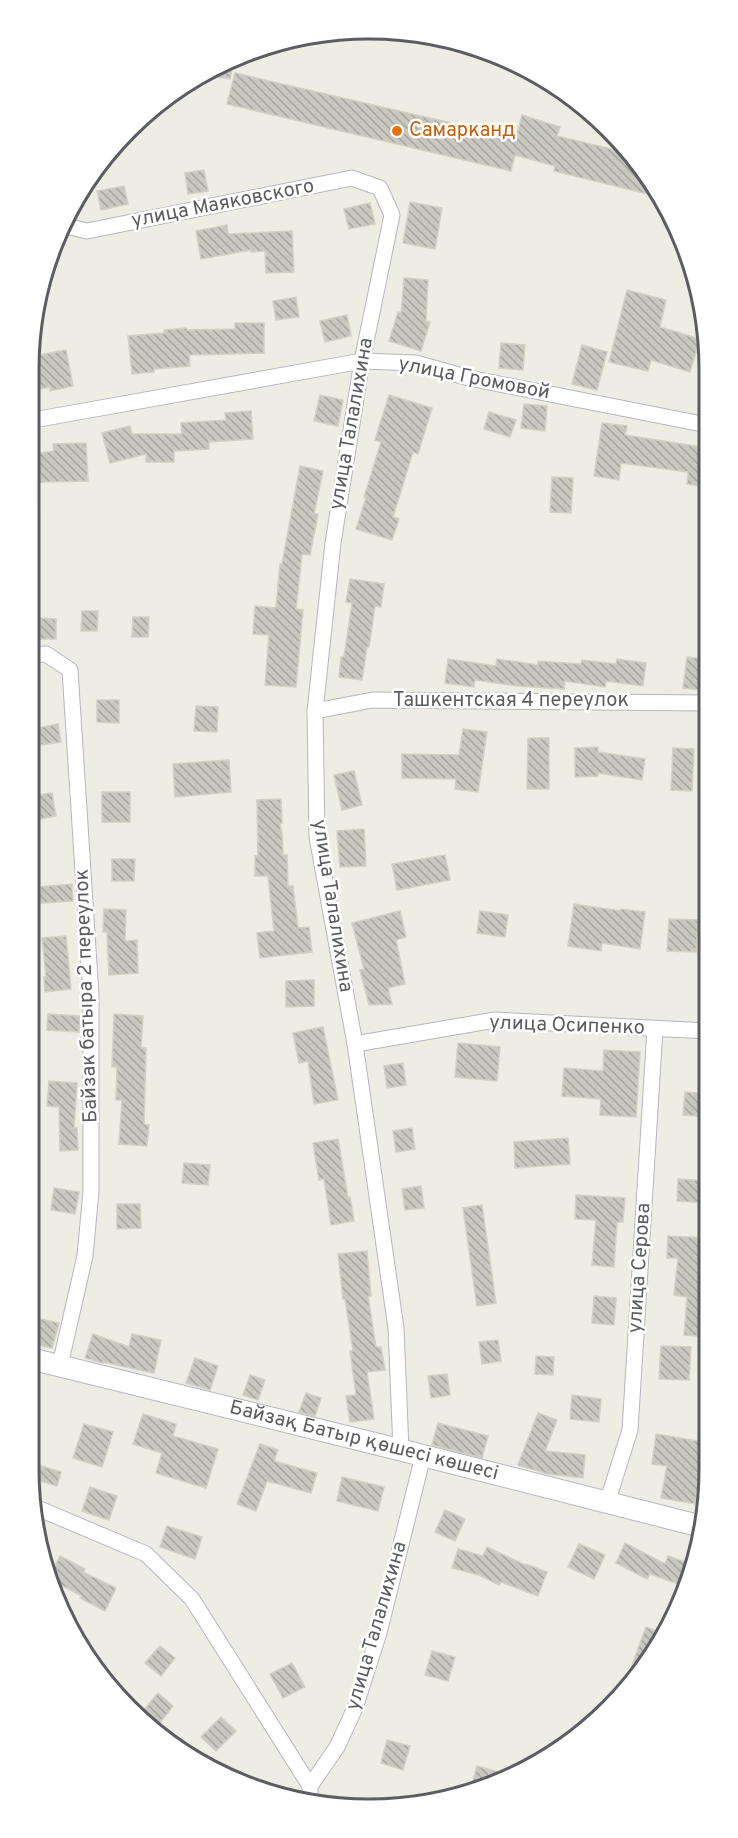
<svg xmlns="http://www.w3.org/2000/svg" width="738" height="1838" viewBox="0 0 738 1838" font-family="Overpass,sans-serif">
<defs>
<pattern id="building-back-hatch" width="6" height="6" patternUnits="userSpaceOnUse" patternTransform="scale(1.5)"><rect width="6" height="6" fill="#c8c8c1"/><path d="M-1 5l2 2M0 0l6 6M5-1l2 2" fill="none" stroke="#a6a6a0"/></pattern>
</defs>
<rect width="100%" height="100%" fill="#edede4"/>
<!-- building -->
<g fill="url(#building-back-hatch)" stroke="#d1d0c3" stroke-width="1.5">
<polygon points="234,59 230,79 203,75 218,64"/>
<polygon points="235,73 516,138 522,115 560,127 557,136 632,154 660,197 554,171 555,166 515,155 511,171 227,104"/>
<polygon points="204,170 208,191 188,194 185,173"/>
<polygon points="124,186 128,204 101,210 97,191"/>
<polygon points="410,202 442,208 435,249 403,243"/>
<polygon points="370,203 375,224 349,229 344,209"/>
<polygon points="227,225 228,234 292,231 294,272 266,273 265,251 251,252 251,250 201,259 196,231"/>
<polygon points="404,278 428,280 426,321 430,322 421,351 389,341 398,312 401,313"/>
<polygon points="627,290 666,300 660,327 700,339 690,372 651,360 648,371 609,362"/>
<polygon points="296,297 299,317 276,320 273,301"/>
<polygon points="347,315 351,336 325,342 320,321"/>
<polygon points="235,323 264,323 264,353 189,355 190,366 154,369 154,372 132,374 128,336 164,333 164,330 186,328 187,330 235,329"/>
<polygon points="501,343 525,345 523,370 499,368"/>
<polygon points="582,345 607,352 597,390 572,384"/>
<polygon points="66,350 73,386 50,391 50,387 28,391 30,357"/>
<polygon points="320,395 343,400 338,426 314,421"/>
<polygon points="389,395 432,408 418,454 413,452 393,517 399,519 392,540 356,529 366,498 364,497 381,442 375,440"/>
<polygon points="524,404 547,406 545,431 521,428"/>
<polygon points="251,411 253,439 209,442 209,449 174,451 174,462 146,462 146,454 110,463 102,433 130,426 132,434 182,434 181,423 226,420 225,413"/>
<polygon points="489,412 516,420 510,437 484,429"/>
<polygon points="602,423 627,426 625,435 707,448 707,487 687,484 688,472 621,463 619,480 594,476"/>
<polygon points="86,443 88,481 45,482 31,484 28,455 54,451 53,444"/>
<polygon points="300,466 323,471 314,514 318,514 310,555 302,554 296,609 303,610 296,687 265,685 269,635 253,634 255,606 276,608 280,564 282,564"/>
<polygon points="552,477 573,478 571,513 550,512"/>
<polygon points="350,579 384,584 381,607 375,606 369,647 367,647 362,680 339,677 341,657 344,657 352,603 346,602"/>
<polygon points="82,611 98,611 97,631 81,631"/>
<polygon points="133,617 149,617 148,637 132,637"/>
<polygon points="40,618 56,619 56,639 40,639"/>
<polygon points="687,657 707,659 707,691 683,688"/>
<polygon points="448,659 496,666 497,659 538,665 538,661 581,664 582,660 616,664 617,659 646,663 643,686 606,681 605,687 565,681 564,689 518,686 475,680 474,687 445,683"/>
<polygon points="97,700 119,700 119,723 97,722"/>
<polygon points="196,706 218,707 217,732 194,731"/>
<polygon points="58,724 61,742 41,745 38,728"/>
<polygon points="463,729 487,732 478,792 455,789 456,779 402,778 402,754 459,755"/>
<polygon points="528,738 549,738 549,789 527,789"/>
<polygon points="598,747 598,752 645,759 642,780 598,773 598,776 575,777 575,748"/>
<polygon points="673,748 694,749 692,791 671,790"/>
<polygon points="229,760 231,792 175,797 173,764"/>
<polygon points="354,771 362,805 342,810 334,775"/>
<rect x="102" y="792" width="28" height="30"/>
<polygon points="52,793 56,816 40,819 36,795"/>
<polygon points="281,799 282,823 280,824 282,834 283,855 287,855 288,886 293,886 298,928 309,927 312,952 260,958 257,933 274,931 268,876 255,876 255,856 258,856 257,800"/>
<polygon points="364,829 366,866 340,867 337,831"/>
<polygon points="445,855 450,880 397,890 392,864"/>
<polygon points="112,859 135,859 134,881 112,881"/>
<polygon points="72,884 73,901 28,904 28,888"/>
<polygon points="574,904 621,911 621,909 645,912 640,949 602,943 601,951 568,946"/>
<polygon points="104,909 126,910 125,941 137,940 138,973 109,975 107,932 103,932"/>
<polygon points="400,911 406,937 396,940 405,984 388,988 392,1004 369,1005 360,970 364,969 352,923"/>
<polygon points="480,911 508,915 505,937 477,933"/>
<polygon points="669,919 698,920 696,952 667,951"/>
<polygon points="66,936 71,989 45,992 44,977 46,977 42,938"/>
<polygon points="314,980 314,1006 286,1007 286,981"/>
<polygon points="48,1014 80,1016 79,1032 47,1030"/>
<polygon points="114,1014 143,1016 141,1048 146,1048 144,1124 149,1125 147,1146 119,1144 122,1100 116,1100 117,1067 112,1067"/>
<polygon points="323,1027 338,1100 314,1104 308,1061 299,1063 293,1033"/>
<polygon points="458,1043 500,1047 497,1081 455,1077"/>
<polygon points="604,1050 640,1052 636,1117 600,1115 601,1099 562,1096 564,1068 603,1071"/>
<polygon points="403,1063 406,1085 387,1088 384,1066"/>
<polygon points="49,1081 77,1083 74,1128 77,1128 78,1150 60,1151 59,1107 47,1106"/>
<polygon points="685,1092 709,1094 709,1117 683,1115"/>
<polygon points="412,1128 415,1149 396,1152 393,1131"/>
<polygon points="568,1138 570,1164 515,1168 514,1142"/>
<polygon points="338,1139 348,1198 350,1197 354,1221 331,1225 324,1179 319,1180 313,1143"/>
<polygon points="184,1163 210,1165 208,1185 182,1183"/>
<polygon points="678,1179 709,1181 709,1203 677,1201"/>
<polygon points="421,1186 424,1208 405,1210 402,1189"/>
<polygon points="54,1188 79,1192 75,1214 51,1210"/>
<polygon points="576,1195 625,1198 623,1222 617,1222 614,1267 592,1265 596,1220 575,1219"/>
<polygon points="117,1204 140,1204 141,1228 117,1229"/>
<polygon points="482,1205 496,1303 477,1306 463,1208"/>
<polygon points="668,1236 709,1238 709,1260 703,1316 709,1316 709,1337 684,1335 687,1297 674,1295 678,1258 667,1258"/>
<polygon points="367,1251 371,1296 368,1296 376,1347 381,1347 385,1370 367,1372 374,1419 350,1422 346,1396 356,1395 350,1351 353,1351 345,1299 343,1299 338,1254"/>
<polygon points="594,1296 616,1298 614,1325 592,1323"/>
<polygon points="36,1318 59,1323 52,1348 30,1343"/>
<polygon points="93,1334 129,1347 132,1334 161,1340 154,1373 103,1362 102,1363 85,1358"/>
<polygon points="498,1340 501,1361 482,1364 479,1342"/>
<polygon points="661,1346 691,1347 689,1380 659,1379"/>
<polygon points="536,1356 554,1357 553,1375 535,1374"/>
<polygon points="195,1358 218,1366 210,1390 186,1383"/>
<polygon points="447,1374 450,1395 431,1398 428,1376"/>
<polygon points="250,1375 265,1380 258,1400 243,1395"/>
<polygon points="306,1393 321,1398 315,1416 299,1412"/>
<polygon points="572,1395 601,1399 599,1422 570,1419"/>
<polygon points="538,1413 557,1420 545,1451 585,1455 583,1478 548,1474 518,1465"/>
<polygon points="143,1414 176,1424 173,1436 218,1449 206,1488 156,1473 162,1453 133,1444"/>
<polygon points="438,1423 488,1436 482,1458 432,1445"/>
<polygon points="84,1424 113,1432 102,1467 73,1458"/>
<polygon points="656,1434 709,1443 709,1473 701,1471 695,1504 661,1498 667,1466 652,1464"/>
<polygon points="260,1444 278,1450 274,1461 317,1473 311,1493 267,1481 256,1511 237,1504"/>
<polygon points="32,1463 61,1472 57,1486 30,1478 29,1473"/>
<polygon points="342,1477 384,1487 378,1511 337,1501"/>
<polygon points="90,1487 117,1496 109,1520 82,1511"/>
<polygon points="445,1510 465,1519 455,1541 435,1532"/>
<polygon points="167,1526 202,1537 195,1559 160,1547"/>
<polygon points="625,1543 665,1564 668,1556 694,1565 692,1578 687,1587 650,1574 647,1579 616,1563"/>
<polygon points="579,1544 605,1555 594,1579 568,1567"/>
<polygon points="487,1547 525,1565 526,1564 547,1572 538,1596 501,1582 499,1585 479,1575 452,1568 458,1549 483,1556"/>
<polygon points="60,1556 85,1569 83,1572 116,1588 105,1611 80,1598 82,1596 49,1579"/>
<polygon points="646,1627 662,1633 643,1669 632,1665"/>
<polygon points="160,1646 175,1658 161,1676 145,1663"/>
<polygon points="432,1651 455,1657 448,1681 425,1675"/>
<polygon points="292,1663 305,1687 283,1698 270,1674"/>
<polygon points="158,1693 173,1706 159,1724 143,1711"/>
<polygon points="221,1717 236,1731 216,1751 201,1737"/>
<polygon points="387,1740 410,1746 403,1770 381,1763"/>
<polygon points="477,1766 505,1774 471,1788"/>
</g>
<g fill="none" stroke-linecap="round" stroke-linejoin="round">
<defs>
<g id="street">
<polyline points="66,226 87,231 352,178 380,188 392,215 362,361 333,543 315,711 317,837 355,1044 396,1328 401,1450"/>
<polyline points="28,421 362,361 416,363 469,378 707,425"/>
<polyline points="28,655 46,654 70,670 91,995 91,1191 85,1256 60,1365"/>
<polyline points="315,711 373,700 708,703"/>
<polyline points="355,1044 495,1020 708,1031"/>
<polyline points="607,1503 630,1430 655,1029"/>
<polyline points="35,1507 146,1554 192,1599 310,1786 310,1802"/>
<polyline points="310,1786 337,1747 355,1708 379,1633 423,1456"/>
</g>
<g id="secondary">
<path id="s1" d="M 28,1358 L 401,1450 L 700,1526"/>
</g>
</defs>
<!-- street casing -->
<use href="#street" stroke="#b6b7bd" stroke-width="17"/>
<!-- secondary casing -->
<use href="#secondary" stroke="#b8b8bf" stroke-width="23"/>
<!-- street -->
<use href="#street" stroke="#fff" stroke-width="15"/>
<!-- secondary -->
<use href="#secondary" stroke="#fff" stroke-width="21"/>
</g>
<!-- markers -->
<circle fill="#e8710a" stroke="#fff" stroke-width="2" cx="397" cy="131" r="6"/>
<g text-anchor="middle" dominant-baseline="central" stroke-width="5" stroke-linejoin="round" paint-order="stroke">
<!-- food labels -->
<g font-size="20" fill="#c56008" stroke="#fff" text-anchor="start">
<text x="409" y="131">Самарканд</text>
</g>
<!-- street labels -->
<g font-size="20" fill="#5c5d63" stroke="#fff">
<text transform="translate(223 204) rotate(-11)">улица Маяковского</text>
<text transform="translate(474 379) rotate(11)">улица Громовой</text>
<text transform="translate(352 424) rotate(-80)">улица Талалихина</text>
<text x="511" y="701">Ташкентская 4 переулок</text>
<text transform="translate(332 906) rotate(81)">улица Талалихина</text>
<text transform="translate(87 996) rotate(-92)">Байзак батыра 2 переулок</text>
<text transform="translate(567 1026) rotate(2)">улица Осипенко</text>
<text transform="translate(640 1268) rotate(-86)">улица Серова</text>
<text stroke="none"><textPath href="#s1" startOffset="346">Байзақ Батыр қөшесі көшесі</textPath></text>
<text transform="translate(377 1626) rotate(-74)">улица Талалихина</text>
</g>
</g>
<!-- crop -->
<path d="M0 0H738V1838H0ZM369 39H369A330 330 0 0 1 699 369V1469A330 330 0 0 1 369 1799H369A330 330 0 0 1 39 1469V369A330 330 0 0 1 369 39Z" fill="#fff" fill-rule="evenodd"/>
<path fill="none" stroke="#5c5d63" stroke-width="3" d="M369 39H369A330 330 0 0 1 699 369V1469A330 330 0 0 1 369 1799H369A330 330 0 0 1 39 1469V369A330 330 0 0 1 369 39Z"/>
</svg>
